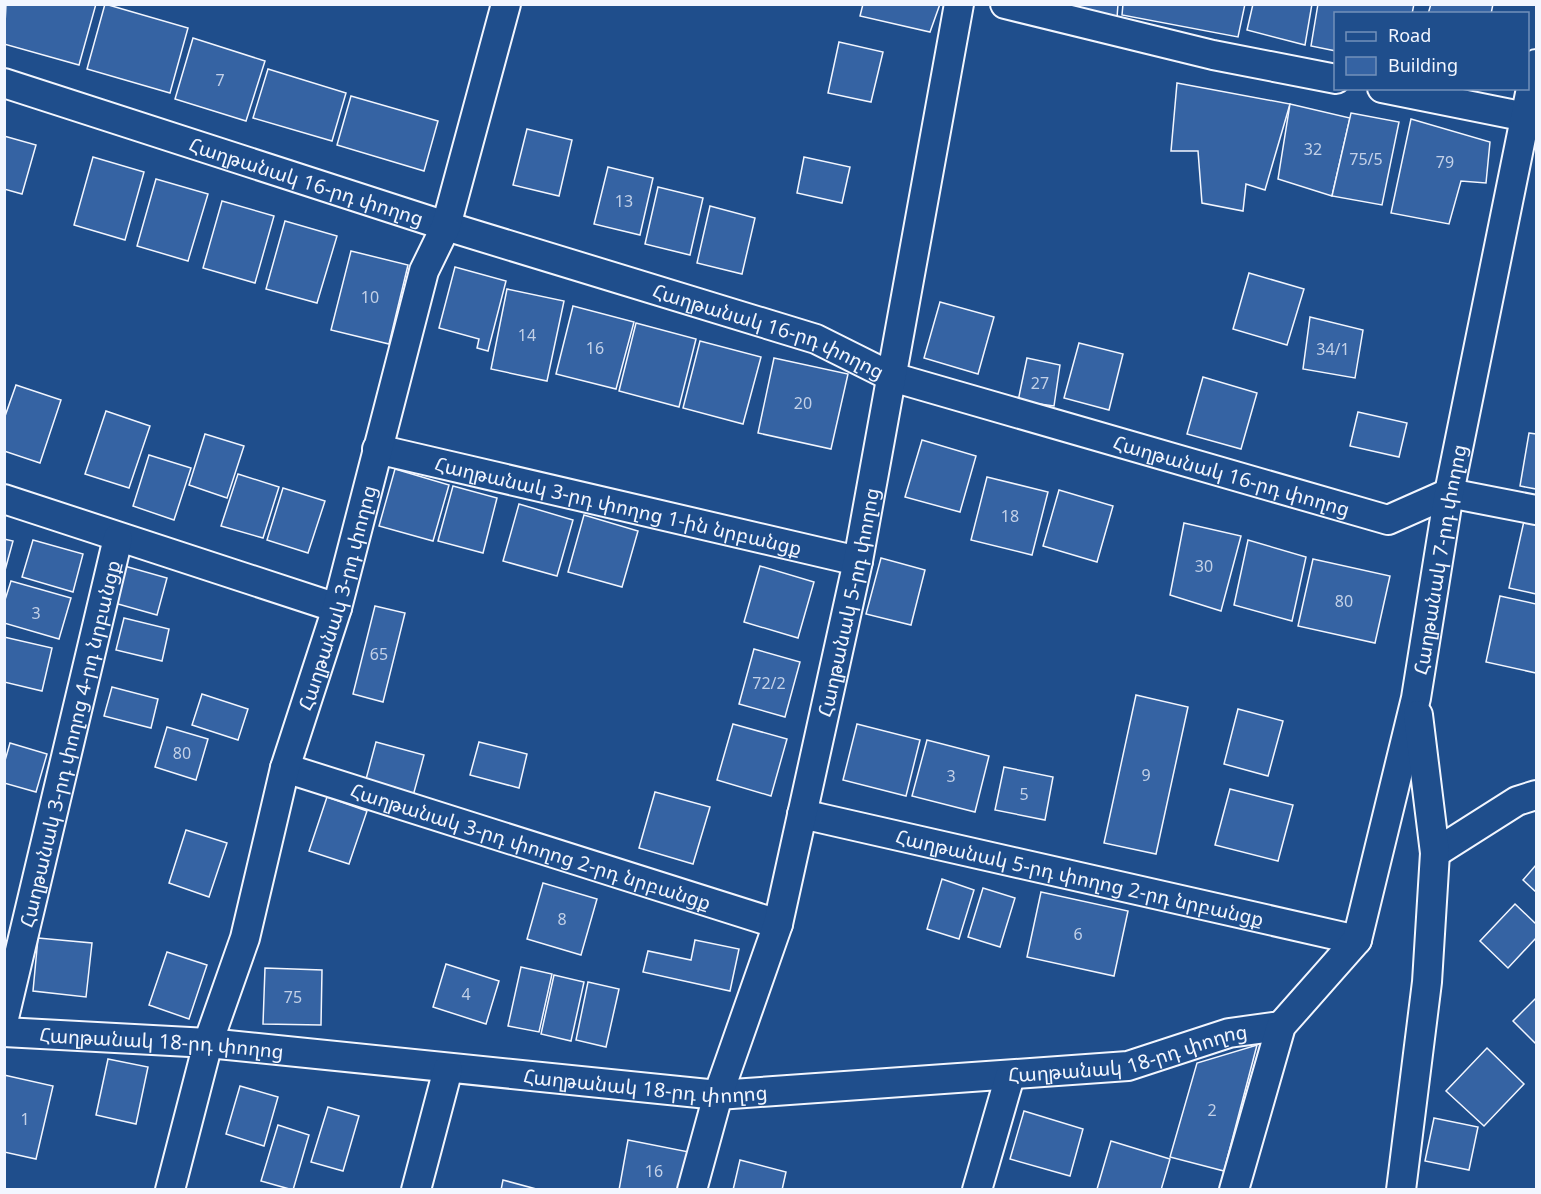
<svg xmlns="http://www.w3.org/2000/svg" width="1541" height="1194" viewBox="0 0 1541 1194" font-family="'Noto Sans','Noto Sans Armenian',sans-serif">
<rect width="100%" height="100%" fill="#1f4e8c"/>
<!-- building -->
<g fill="#3563a3" stroke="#f2f6ff" stroke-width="1.5">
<polygon points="6,4 96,4 79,65 4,44"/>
<polygon points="105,4 188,28 170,93 87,69"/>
<polygon points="863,4 940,4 930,32 860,16"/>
<polygon points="1067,4 1118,4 1117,18"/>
<polygon points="1123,4 1245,4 1238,37 1122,15"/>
<polygon points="1253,4 1312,4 1305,45 1247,30"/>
<polygon points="1318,4 1414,4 1412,14 1336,14 1336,51 1311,46"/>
<polygon points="1431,4 1493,4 1491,14 1428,14"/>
<polygon points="193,38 265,61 246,121 175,99"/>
<polygon points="839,42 883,52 871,102 828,93"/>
<polygon points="268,69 346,93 332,141 253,118"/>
<polygon points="1177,83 1290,104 1265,190 1246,184 1243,211 1202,203 1198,151 1171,151"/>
<polygon points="351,96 438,121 424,171 337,145"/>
<polygon points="1290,104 1350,118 1332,196 1278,179"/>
<polygon points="1351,113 1399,122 1382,205 1332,196"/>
<polygon points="1411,119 1490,142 1486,183 1461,181 1449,224 1391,213"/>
<polygon points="527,129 572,140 559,196 513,185"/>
<polygon points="4,136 36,145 22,194 4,189"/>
<polygon points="93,157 144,172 125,240 74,225"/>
<polygon points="804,157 850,167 842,203 797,193"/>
<polygon points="608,167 653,178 640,235 594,224"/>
<polygon points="156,179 208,194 188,261 137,246"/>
<polygon points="658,187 703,198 690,255 645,244"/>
<polygon points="222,201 274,216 255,283 203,268"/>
<polygon points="710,206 755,218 742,274 697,263"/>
<polygon points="285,221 337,236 317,303 266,289"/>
<polygon points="351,251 408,265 389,344 331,330"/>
<polygon points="455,267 506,281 488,351 477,348 479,339 439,328"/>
<polygon points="1249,273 1304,289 1287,345 1233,329"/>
<polygon points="507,289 564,301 547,381 491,369"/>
<polygon points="940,302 994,317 978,374 924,358"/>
<polygon points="573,306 634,322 616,389 556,374"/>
<polygon points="1310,317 1363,330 1355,378 1303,369"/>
<polygon points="636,323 696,339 679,407 619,391"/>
<polygon points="700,341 761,357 743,424 683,408"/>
<polygon points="1079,343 1123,354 1109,410 1064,398"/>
<polygon points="774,358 848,374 831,449 758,433"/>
<polygon points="1027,358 1060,365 1054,406 1018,401"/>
<polygon points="1203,377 1257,393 1241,449 1187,434"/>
<polygon points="16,385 61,400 40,463 4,451 4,419"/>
<polygon points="106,411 150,426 129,488 85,474"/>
<polygon points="1358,412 1407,423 1399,457 1350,446"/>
<polygon points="1529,433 1536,434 1536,489 1520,486"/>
<polygon points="205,434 244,446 227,498 189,485"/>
<polygon points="922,440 976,456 960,512 905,497"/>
<polygon points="149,455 191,468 174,520 133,506"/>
<polygon points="395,469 449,485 433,541 379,526"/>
<polygon points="238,474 279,487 263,538 221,526"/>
<polygon points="987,477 1048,492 1032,555 971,540"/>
<polygon points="453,486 497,498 483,553 438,541"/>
<polygon points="283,488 325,501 308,553 267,540"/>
<polygon points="1059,490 1113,506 1097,562 1043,546"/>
<polygon points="519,504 573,520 557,576 503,561"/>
<polygon points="584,515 638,531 622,587 568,572"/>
<polygon points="1524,521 1536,524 1536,594 1509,588"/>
<polygon points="1184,523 1241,536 1221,611 1170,595"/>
<polygon points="4,539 13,541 4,574"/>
<polygon points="33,540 83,554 73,592 22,577"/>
<polygon points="1248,540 1306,557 1292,621 1234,605"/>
<polygon points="881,558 925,570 911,625 866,614"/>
<polygon points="1313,559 1390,576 1375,643 1298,626"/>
<polygon points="121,565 167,578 157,615 111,602"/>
<polygon points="760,566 814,582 798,638 744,622"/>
<polygon points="11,581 71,598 59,639 4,623 4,603"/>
<polygon points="1500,596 1536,604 1536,673 1486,662"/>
<polygon points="375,606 405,613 383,702 353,694"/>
<polygon points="124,618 169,629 162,661 116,650"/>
<polygon points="4,637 52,648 42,691 4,682"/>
<polygon points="754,649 800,662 785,717 739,704"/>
<polygon points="112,687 158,699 151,728 104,716"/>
<polygon points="202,694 248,709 238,740 192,725"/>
<polygon points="1136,695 1188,707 1156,854 1104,843"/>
<polygon points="1238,709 1283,721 1268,776 1224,764"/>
<polygon points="733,724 787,739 771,796 717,780"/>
<polygon points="857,724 920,740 906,796 843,780"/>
<polygon points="167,727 208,739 196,780 155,767"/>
<polygon points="927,740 989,756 975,812 912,796"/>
<polygon points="376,742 424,755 413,796 365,783"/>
<polygon points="479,742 527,754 519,788 470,775"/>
<polygon points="10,743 47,754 36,792 4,783 4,764"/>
<polygon points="1004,767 1053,777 1045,820 995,810"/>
<polygon points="1230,789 1293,805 1278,861 1215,845"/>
<polygon points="655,792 710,807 693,864 639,848"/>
<polygon points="327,797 367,811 349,864 309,851"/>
<polygon points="186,830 227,843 209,897 169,883"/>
<polygon points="1536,865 1536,892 1523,880"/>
<polygon points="942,879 974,890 959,939 927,929"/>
<polygon points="543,883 597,899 581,955 527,939"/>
<polygon points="983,888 1015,898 1000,947 968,937"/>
<polygon points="1041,892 1128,911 1114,976 1027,957"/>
<polygon points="1515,904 1536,924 1536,938 1508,968 1480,941"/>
<polygon points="38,938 92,943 86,997 33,991"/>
<polygon points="695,940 739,949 730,991 643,972 648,951 691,960"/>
<polygon points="167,952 207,965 189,1019 149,1005"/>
<polygon points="446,964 499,981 486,1024 433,1007"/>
<polygon points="521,967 552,974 539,1032 508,1026"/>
<polygon points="265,968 322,970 321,1025 263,1024"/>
<polygon points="554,975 584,982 571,1041 541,1034"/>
<polygon points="588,982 619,989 606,1047 576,1040"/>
<polygon points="1536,998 1536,1044 1513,1021"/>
<polygon points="1257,1045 1224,1171 1170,1157 1197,1063"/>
<polygon points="1487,1048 1524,1084 1484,1126 1446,1091"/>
<polygon points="108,1059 148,1067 136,1124 96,1115"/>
<polygon points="4,1075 53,1086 36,1159 4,1152"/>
<polygon points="240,1086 278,1097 264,1146 226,1134"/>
<polygon points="328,1107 359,1116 343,1171 311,1162"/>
<polygon points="1024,1111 1083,1129 1070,1176 1010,1159"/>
<polygon points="1434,1118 1478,1127 1469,1170 1425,1161"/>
<polygon points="278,1125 309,1135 293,1190 261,1181"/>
<polygon points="628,1140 689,1152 682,1190 619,1190"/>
<polygon points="1111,1141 1170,1159 1161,1190 1097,1189"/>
<polygon points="740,1160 786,1172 782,1190 733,1190"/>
<polygon points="503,1180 540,1190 501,1190"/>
</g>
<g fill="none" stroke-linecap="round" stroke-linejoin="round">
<defs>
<g id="street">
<polyline points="1005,4 1213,55 1336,79"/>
<path id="s1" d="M 4,83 L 446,226 L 816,339 L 892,377 L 1388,520 L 1449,493 L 1536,510"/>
<polyline points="1382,88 1536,119"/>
<path id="s2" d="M 377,449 L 858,561"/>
<polyline points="4,499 337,608"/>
<path id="s3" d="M 285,768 L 778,924"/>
<path id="s4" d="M 802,814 L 1357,940"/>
<polyline points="1435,853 1517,801 1536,795"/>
<path id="s5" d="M 4,1018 L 118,538"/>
<path id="s6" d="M 4,1032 L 208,1043 L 718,1095 L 1128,1066 L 1229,1033 L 1281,1026"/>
<path id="s7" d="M 170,1190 L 208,1043 L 245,938 L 285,768 L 337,608 L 424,271 L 446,226 L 506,4"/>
<polyline points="416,1190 448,1069"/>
<path id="s8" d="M 692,1190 L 718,1095 L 778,924 L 858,561 L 959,4"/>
<polyline points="977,1190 1010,1076"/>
<path id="s9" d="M 1234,1190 L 1281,1026 L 1357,940 L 1416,698 L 1449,493 L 1536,64"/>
<polyline points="1401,1190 1427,982 1435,853 1418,715"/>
</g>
</defs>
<!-- street casing -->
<use href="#street" stroke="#f2f6ff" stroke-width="32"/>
<!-- street -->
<use href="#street" stroke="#1f4e8c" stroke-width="28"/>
</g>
<g text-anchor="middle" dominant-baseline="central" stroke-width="4.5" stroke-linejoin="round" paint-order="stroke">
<!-- number labels -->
<g font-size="16" fill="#c3d1e8">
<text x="220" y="80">7</text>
<text x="1313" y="149">32</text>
<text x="1366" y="159">75/5</text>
<text x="1445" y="162">79</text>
<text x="624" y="201">13</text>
<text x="370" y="297">10</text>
<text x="527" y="335">14</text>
<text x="595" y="348">16</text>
<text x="1333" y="349">34/1</text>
<text x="1040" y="383">27</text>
<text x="803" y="403">20</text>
<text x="1010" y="516">18</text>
<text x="1204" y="566">30</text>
<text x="1344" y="601">80</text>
<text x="36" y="613">3</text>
<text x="379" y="654">65</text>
<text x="769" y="683">72/2</text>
<text x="182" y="753">80</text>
<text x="1146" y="775">9</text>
<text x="951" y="776">3</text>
<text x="1024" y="794">5</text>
<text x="562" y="919">8</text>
<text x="1078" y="934">6</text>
<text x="466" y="994">4</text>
<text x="293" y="997">75</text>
<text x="1212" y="1110">2</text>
<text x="25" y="1119">1</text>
<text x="654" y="1171">16</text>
</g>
<!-- street labels -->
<g font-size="20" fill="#f2f6ff" stroke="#1f4e8c">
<text stroke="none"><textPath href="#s1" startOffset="318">Հաղթանակ 16-րդ փողոց</textPath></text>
<text stroke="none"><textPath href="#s1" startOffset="804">Հաղթանակ 16-րդ փողոց</textPath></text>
<text stroke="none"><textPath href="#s1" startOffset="1290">Հաղթանակ 16-րդ փողոց</textPath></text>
<text stroke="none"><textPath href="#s2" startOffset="248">Հաղթանակ 3-րդ փողոց 1-ին նրբանցք</textPath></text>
<text stroke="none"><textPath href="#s9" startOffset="675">Հաղթանակ 7-րդ փողոց</textPath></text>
<text stroke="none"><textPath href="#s7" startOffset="616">Հաղթանակ 3-րդ փողոց</textPath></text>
<text stroke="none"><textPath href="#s8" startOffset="609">Հաղթանակ 5-րդ փողոց</textPath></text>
<text stroke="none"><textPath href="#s5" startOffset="282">Հաղթանակ 3-րդ փողոց 4-րդ նրբանցք</textPath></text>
<text stroke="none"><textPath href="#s3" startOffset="258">Հաղթանակ 3-րդ փողոց 2-րդ նրբանցք</textPath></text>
<text stroke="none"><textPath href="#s4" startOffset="285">Հաղթանակ 5-րդ փողոց 2-րդ նրբանցք</textPath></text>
<text stroke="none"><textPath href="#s6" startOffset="158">Հաղթանակ 18-րդ փողոց</textPath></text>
<text stroke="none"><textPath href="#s6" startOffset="1130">Հաղթանակ 18-րդ փողոց</textPath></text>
<text stroke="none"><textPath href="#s6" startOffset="644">Հաղթանակ 18-րդ փողոց</textPath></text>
</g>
</g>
<!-- border -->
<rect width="1541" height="1194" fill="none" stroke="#f2f6ff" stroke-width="12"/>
<!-- legend -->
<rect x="1334" y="12" width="195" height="78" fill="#1f4e8c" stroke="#7391ba" stroke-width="1.5"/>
<rect x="1346" y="32" width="30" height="9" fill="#1f4e8c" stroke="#7391ba" stroke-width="1.5"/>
<text x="1388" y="42" font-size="18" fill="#f2f6ff">Road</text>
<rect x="1346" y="57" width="30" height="18" fill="#3563a3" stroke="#7391ba" stroke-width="1.5"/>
<text x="1388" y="72" font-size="18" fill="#f2f6ff">Building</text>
</svg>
